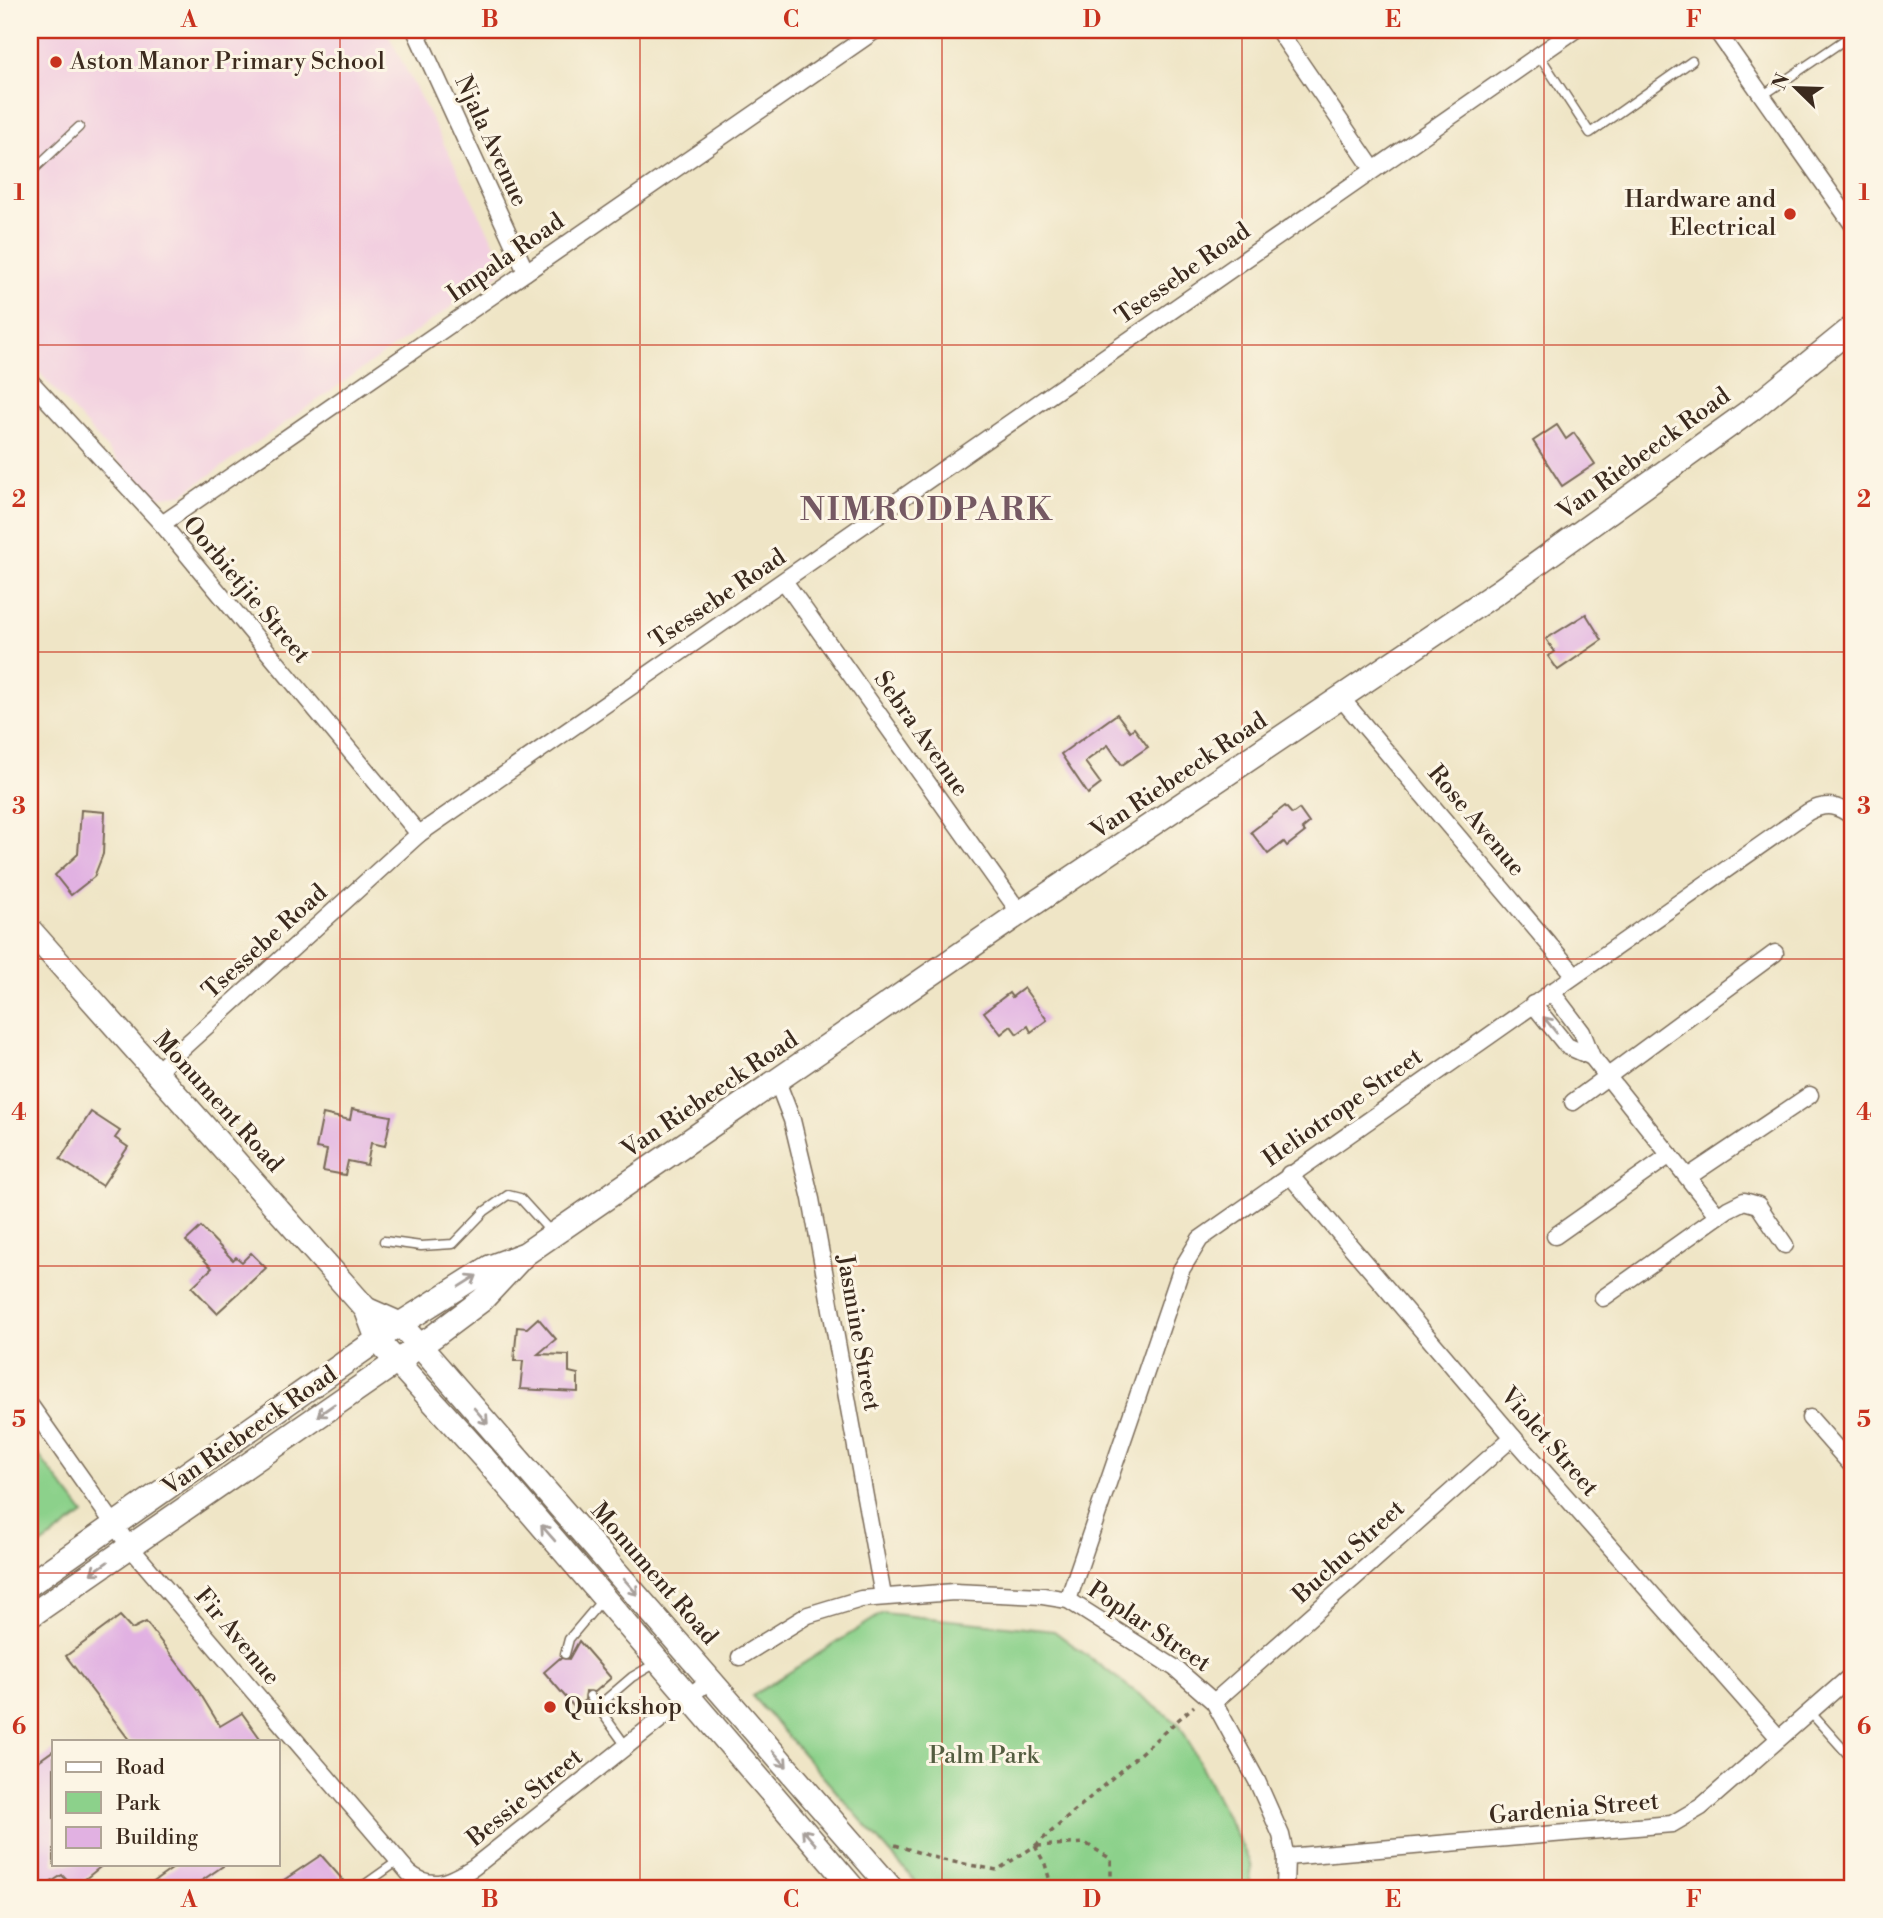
<svg xmlns="http://www.w3.org/2000/svg" width="1883" height="1918" viewBox="0 0 1883 1918" font-family="'Libre Bodoni',serif">
<rect width="100%" height="100%" fill="#fcf5e5"/>
<filter id="ink" filterUnits="userSpaceOnUse"><feTurbulence type="fractalNoise" baseFrequency=".0143" numOctaves="2"/><feDisplacementMap in="SourceGraphic" scale="14" xChannelSelector="R" yChannelSelector="G"/><feConvolveMatrix kernelMatrix="1 2 1 2 8 2 1 2 1" color-interpolation-filters="sRGB"/></filter>
<filter id="wash" filterUnits="userSpaceOnUse"><feTurbulence type="fractalNoise" baseFrequency=".00686" numOctaves="4" result="noise"/><feDisplacementMap in="SourceGraphic" scale="28" xChannelSelector="R" yChannelSelector="G"/><feGaussianBlur stdDeviation="1.57" result="paint"/><feColorMatrix in="noise" values="0 0 0 0 0 0 0 0 0 0 0 0 0 0 0 0 0 1.4 0 .05"/><feComposite in="paint" operator="in"/></filter>
<g filter="url(#wash)">
<rect width="100%" height="100%" fill="#efe5c6"/>
<!-- built -->
<polygon fill="#f2cfe0" points="30,30 386,30 507,268 183,494 150,497 30,362"/>
<!-- green -->
<g fill="#8cd18b" stroke="#647e54" stroke-width="2">
<polygon points="30,1444 84,1514 30,1553"/>
<polygon points="883,1613 1054,1631 1180,1725 1252,1866 1249,1888 921,1888 752,1696"/>
</g>
<g id="blocks">
<!-- building -->
<g fill="#e1b1e2">
<polygon points="1557,425 1566,439 1574,433 1595,464 1562,486 1533,441"/>
<polygon points="1586,614 1602,640 1558,670 1548,656 1555,652 1546,639"/>
<polygon points="1117,714 1130,731 1134,728 1148,747 1122,765 1108,745 1085,762 1101,784 1088,794 1061,754"/>
<polygon points="1285,806 1292,814 1299,809 1309,823 1302,829 1305,832 1287,846 1284,842 1268,854 1251,832"/>
<polygon points="81,810 105,812 103,854 94,877 71,895 55,875 78,854"/>
<polygon points="1024,988 1047,1020 1031,1032 1028,1026 1017,1034 1011,1026 1001,1034 984,1012 1009,993 1012,997"/>
<polygon points="352,1109 391,1116 385,1146 371,1143 367,1165 348,1161 345,1175 323,1171 327,1150 316,1148 323,1114 350,1120"/>
<polygon points="91,1112 120,1131 115,1138 128,1147 102,1186 60,1159"/>
<polygon points="201,1227 233,1260 236,1257 242,1262 251,1253 266,1268 217,1313 192,1287 212,1268 186,1241"/>
<polygon points="538,1318 556,1339 538,1354 569,1355 569,1372 578,1374 578,1392 520,1389 523,1361 514,1361 517,1327 527,1328"/>
<polygon points="120,1616 132,1629 146,1622 198,1690 220,1726 242,1713 262,1741 130,1741 66,1656"/>
<polygon points="579,1641 611,1678 595,1692 586,1691 585,1700 575,1708 544,1672 560,1658 569,1659"/>
<polygon points="54,1750 54,1864 104,1864 74,1888 62,1875 42,1888 30,1888 30,1767"/>
<polygon points="321,1855 343,1880 331,1888 272,1888"/>
<polygon points="179,1864 226,1864 191,1888 145,1888"/>
</g>
</g>
</g>
<g filter="url(#ink)">
<use href="#blocks" fill-opacity="0" stroke="#7a6b59" stroke-width="2"/>
<g fill="none" stroke-linecap="round" stroke-linejoin="round">
<defs>
<g id="lane">
<polyline points="1539,55 1590,133 1692,61"/>
<polyline points="1762,96 1853,34"/>
<polyline points="30,173 79,127"/>
<polyline points="384,1241 421,1246 453,1244 485,1211 508,1195 520,1198 551,1232"/>
<polyline points="565,1654 569,1639 602,1600"/>
<polyline points="590,1696 626,1746"/>
<polyline points="597,1707 632,1677 656,1663"/>
<polyline points="1810,1712 1853,1760"/>
<polyline points="360,1888 398,1861"/>
</g>
<g id="street">
<polyline points="415,30 526,272"/>
<polyline points="1278,30 1373,169"/>
<polyline points="1716,30 1853,225"/>
<polyline points="30,381 162,524 419,834"/>
<polyline points="162,524 876,30"/>
<polyline points="784,581 1020,913"/>
<polyline points="1341,698 1574,974"/>
<polyline points="1551,991 1582,1032 1592,1057 1718,1216"/>
<polyline points="1533,1004 1567,1046 1592,1057"/>
<polyline points="156,1072 419,834 1575,30"/>
<polyline points="777,1081 792,1120 811,1199 883,1596"/>
<polyline points="1573,1102 1775,953"/>
<polyline points="1289,1174 1513,1437 1779,1738"/>
<polyline points="1688,1177 1810,1095"/>
<polyline points="1555,1236 1670,1155"/>
<polyline points="1603,1298 1728,1209 1744,1201 1758,1205 1785,1245"/>
<path d="M 30,1405 L 130,1547 L 409,1873 C 433,1892 451,1881 474,1867 L 711,1679"/>
<polyline points="1810,1418 1853,1467"/>
<path d="M 1068,1600 L 1181,1270 L 1200,1239 L 1808,812 C 1826,802 1838,805 1853,817"/>
<polyline points="740,1657 808,1615 861,1599 954,1592 1043,1596 1068,1600 1175,1668 1214,1702 1257,1781 1281,1835 1286,1857 1285,1888"/>
<polyline points="1214,1702 1513,1437"/>
<polyline points="1286,1857 1672,1824 1701,1807 1853,1674"/>
</g>
<g id="secondary">
<polyline points="30,930 366,1309 378,1341 483,1457 853,1888"/>
<polyline points="366,1309 400,1324 419,1345 891,1888"/>
<polyline points="30,1584 400,1324 490,1267 522,1255"/>
<polyline points="30,1616 434,1336 482,1300 525,1254 1020,913 1499,591 1751,410 1853,327"/>
</g>
</defs>
<!-- lane casing -->
<use href="#lane" stroke="#7a6b59" stroke-width="11"/>
<!-- street casing -->
<use href="#street" stroke="#7a6b59" stroke-width="19"/>
<!-- secondary casing -->
<use href="#secondary" stroke="#7a6b59" stroke-width="26"/>
<!-- path -->
<g stroke="#7a6b59" stroke-width="3.5" stroke-dasharray="5 5" stroke-linecap="butt">
<polyline points="895,1845 943,1860 997,1870 1035,1846 1194,1706"/>
<polyline points="1035,1846 1045,1864 1052,1888"/>
<polyline points="1037,1846 1085,1843 1111,1859 1111,1885 1106,1888"/>
</g>
<!-- lane -->
<use href="#lane" stroke="#fff" stroke-width="8"/>
<!-- street -->
<use href="#street" stroke="#fff" stroke-width="16"/>
<!-- secondary -->
<use href="#secondary" stroke="#fff" stroke-width="23"/>
</g>
<!-- one-way arrows -->
<defs><path id="oneway-shaft" d="M-6 0H5M1.5-3L5.5 0L1.5 3" fill="none" stroke-width="1.6" stroke-linecap="round" stroke-linejoin="round" transform="scale(1.75)"/></defs>
<g stroke="#a79f9a">
<use href="#oneway-shaft" transform="translate(1550 1025) rotate(-129)"/>
<use href="#oneway-shaft" transform="translate(468 1281) rotate(-32)"/>
<use href="#oneway-shaft" transform="translate(326 1410) rotate(145)"/>
<use href="#oneway-shaft" transform="translate(481 1416) rotate(49)"/>
<use href="#oneway-shaft" transform="translate(548 1533) rotate(-131)"/>
<use href="#oneway-shaft" transform="translate(99 1568) rotate(145)"/>
<use href="#oneway-shaft" transform="translate(631 1587) rotate(49)"/>
<use href="#oneway-shaft" transform="translate(780 1759) rotate(49)"/>
<use href="#oneway-shaft" transform="translate(809 1837) rotate(-131)"/>
</g>
</g>
<!-- grid -->
<path fill="none" stroke="#c8321e" stroke-width="2" stroke-opacity="0.55" d="M 340,30 L 340,1888M 640,30 L 640,1888M 942,30 L 942,1888M 1242,30 L 1242,1888M 1544,30 L 1544,1888M 30,345 L 1853,345M 30,652 L 1853,652M 30,959 L 1853,959M 30,1266 L 1853,1266M 30,1573 L 1853,1573"/>
<!-- markers -->
<g fill="#c8321e" stroke="#fcf5e5" stroke-width="2.5">
<circle cx="56" cy="62" r="7"/>
<circle cx="1790" cy="214" r="7"/>
<circle cx="550" cy="1707" r="7"/>
</g>
<g text-anchor="middle" dominant-baseline="central" stroke-width="6" stroke-linejoin="round" paint-order="stroke">
<!-- poi labels -->
<g font-size="24" fill="#3b2a1e" stroke="#fcf5e5" text-anchor="start">
<text x="70" y="62">Aston Manor Primary School</text>
<text x="1776" y="200" text-anchor="end">Hardware and<tspan x="1776" dy="28">Electrical</tspan></text>
<text x="564" y="1707">Quickshop</text>
</g>
<!-- street labels -->
<g font-size="24" fill="#3b2a1e" stroke="#fcf5e5">
<text transform="translate(491 141) rotate(65)">Njala Avenue</text>
<text transform="translate(506 258) rotate(-35)">Impala Road</text>
<text transform="translate(1183 274) rotate(-35)">Tsessebe Road</text>
<text transform="translate(1644 454) rotate(-36)">Van Riebeeck Road</text>
<text transform="translate(246 590) rotate(50)">Oorbietjie Street</text>
<text transform="translate(718 599) rotate(-34)">Tsessebe Road</text>
<text transform="translate(921 734) rotate(55)">Sebra Avenue</text>
<text transform="translate(1179 776) rotate(-34)">Van Riebeeck Road</text>
<text transform="translate(1476 821) rotate(50)">Rose Avenue</text>
<text transform="translate(265 942) rotate(-42)">Tsessebe Road</text>
<text transform="translate(710 1095) rotate(-34)">Van Riebeeck Road</text>
<text transform="translate(218 1102) rotate(48)">Monument Road</text>
<text transform="translate(1343 1108) rotate(-35)">Heliotrope Street</text>
<text transform="translate(858 1333) rotate(80)">Jasmine Street</text>
<text transform="translate(250 1431) rotate(-35)">Van Riebeeck Road</text>
<text transform="translate(1549 1442) rotate(49)">Violet Street</text>
<text transform="translate(1349 1552) rotate(-42)">Buchu Street</text>
<text transform="translate(654 1574) rotate(49)">Monument Road</text>
<text transform="translate(1149 1627) rotate(34)">Poplar Street</text>
<text transform="translate(237 1637) rotate(50)">Fir Avenue</text>
<text transform="translate(525 1798) rotate(-39)">Bessie Street</text>
<text transform="translate(1574 1809) rotate(-5)">Gardenia Street</text>
</g>
<!-- park labels -->
<g font-size="24" fill="#535c3f" stroke="#fcf5e5">
<text x="984" y="1756">Palm Park</text>
</g>
<!-- district labels -->
<g font-size="32" font-weight="bold" letter-spacing="2" fill="#755963" stroke="#fcf5e5">
<text x="927" y="510">NIMRODPARK</text>
</g>
</g>
<!-- margin -->
<rect width="1883" height="1918" fill="none" stroke="#fcf5e5" stroke-width="77"/>
<!-- legend -->
<rect x="52" y="1740" width="228" height="126" fill="#fcf5e5" stroke="#afa495" stroke-width="2"/>
<rect x="66" y="1762" width="35" height="10" fill="#ffffff" stroke="#afa495" stroke-width="2"/>
<text x="116" y="1774" font-size="21" fill="#3b2a1e">Road</text>
<rect x="66" y="1792" width="35" height="21" fill="#8cd18b" stroke="#afa495" stroke-width="2"/>
<text x="116" y="1810" font-size="21" fill="#3b2a1e">Park</text>
<rect x="66" y="1827" width="35" height="21" fill="#e1b1e2" stroke="#afa495" stroke-width="2"/>
<text x="116" y="1844" font-size="21" fill="#3b2a1e">Building</text>
<!-- north arrow -->
<g transform="translate(1796 88) rotate(293)" stroke="#fcf5e5" stroke-width="5" paint-order="stroke">
<path d="M0-5L12 26L0 18L-12 26Z" fill="#3b2a1e"/>
<text y="-10" font-size="19" font-weight="bold" text-anchor="middle" fill="#3b2a1e">N</text>
</g>
<rect x="38" y="38" width="1806" height="1842" fill="none" stroke="#c8321e" stroke-width="2.5"/>
<g font-size="23" text-anchor="middle" font-weight="bold" fill="#c8321e">
<text x="189" y="27">A</text>
<text x="490" y="27">B</text>
<text x="791" y="27">C</text>
<text x="1092" y="27">D</text>
<text x="1393" y="27">E</text>
<text x="1694" y="27">F</text>
<text x="19" y="200">1</text>
<text x="1864" y="200">1</text>
<text x="19" y="507">2</text>
<text x="1864" y="507">2</text>
<text x="19" y="814">3</text>
<text x="1864" y="814">3</text>
<text x="19" y="1120">4</text>
<text x="1864" y="1120">4</text>
<text x="19" y="1427">5</text>
<text x="1864" y="1427">5</text>
<text x="19" y="1734">6</text>
<text x="1864" y="1734">6</text>
<text x="189" y="1907">A</text>
<text x="490" y="1907">B</text>
<text x="791" y="1907">C</text>
<text x="1092" y="1907">D</text>
<text x="1393" y="1907">E</text>
<text x="1694" y="1907">F</text>
</g>
</svg>
